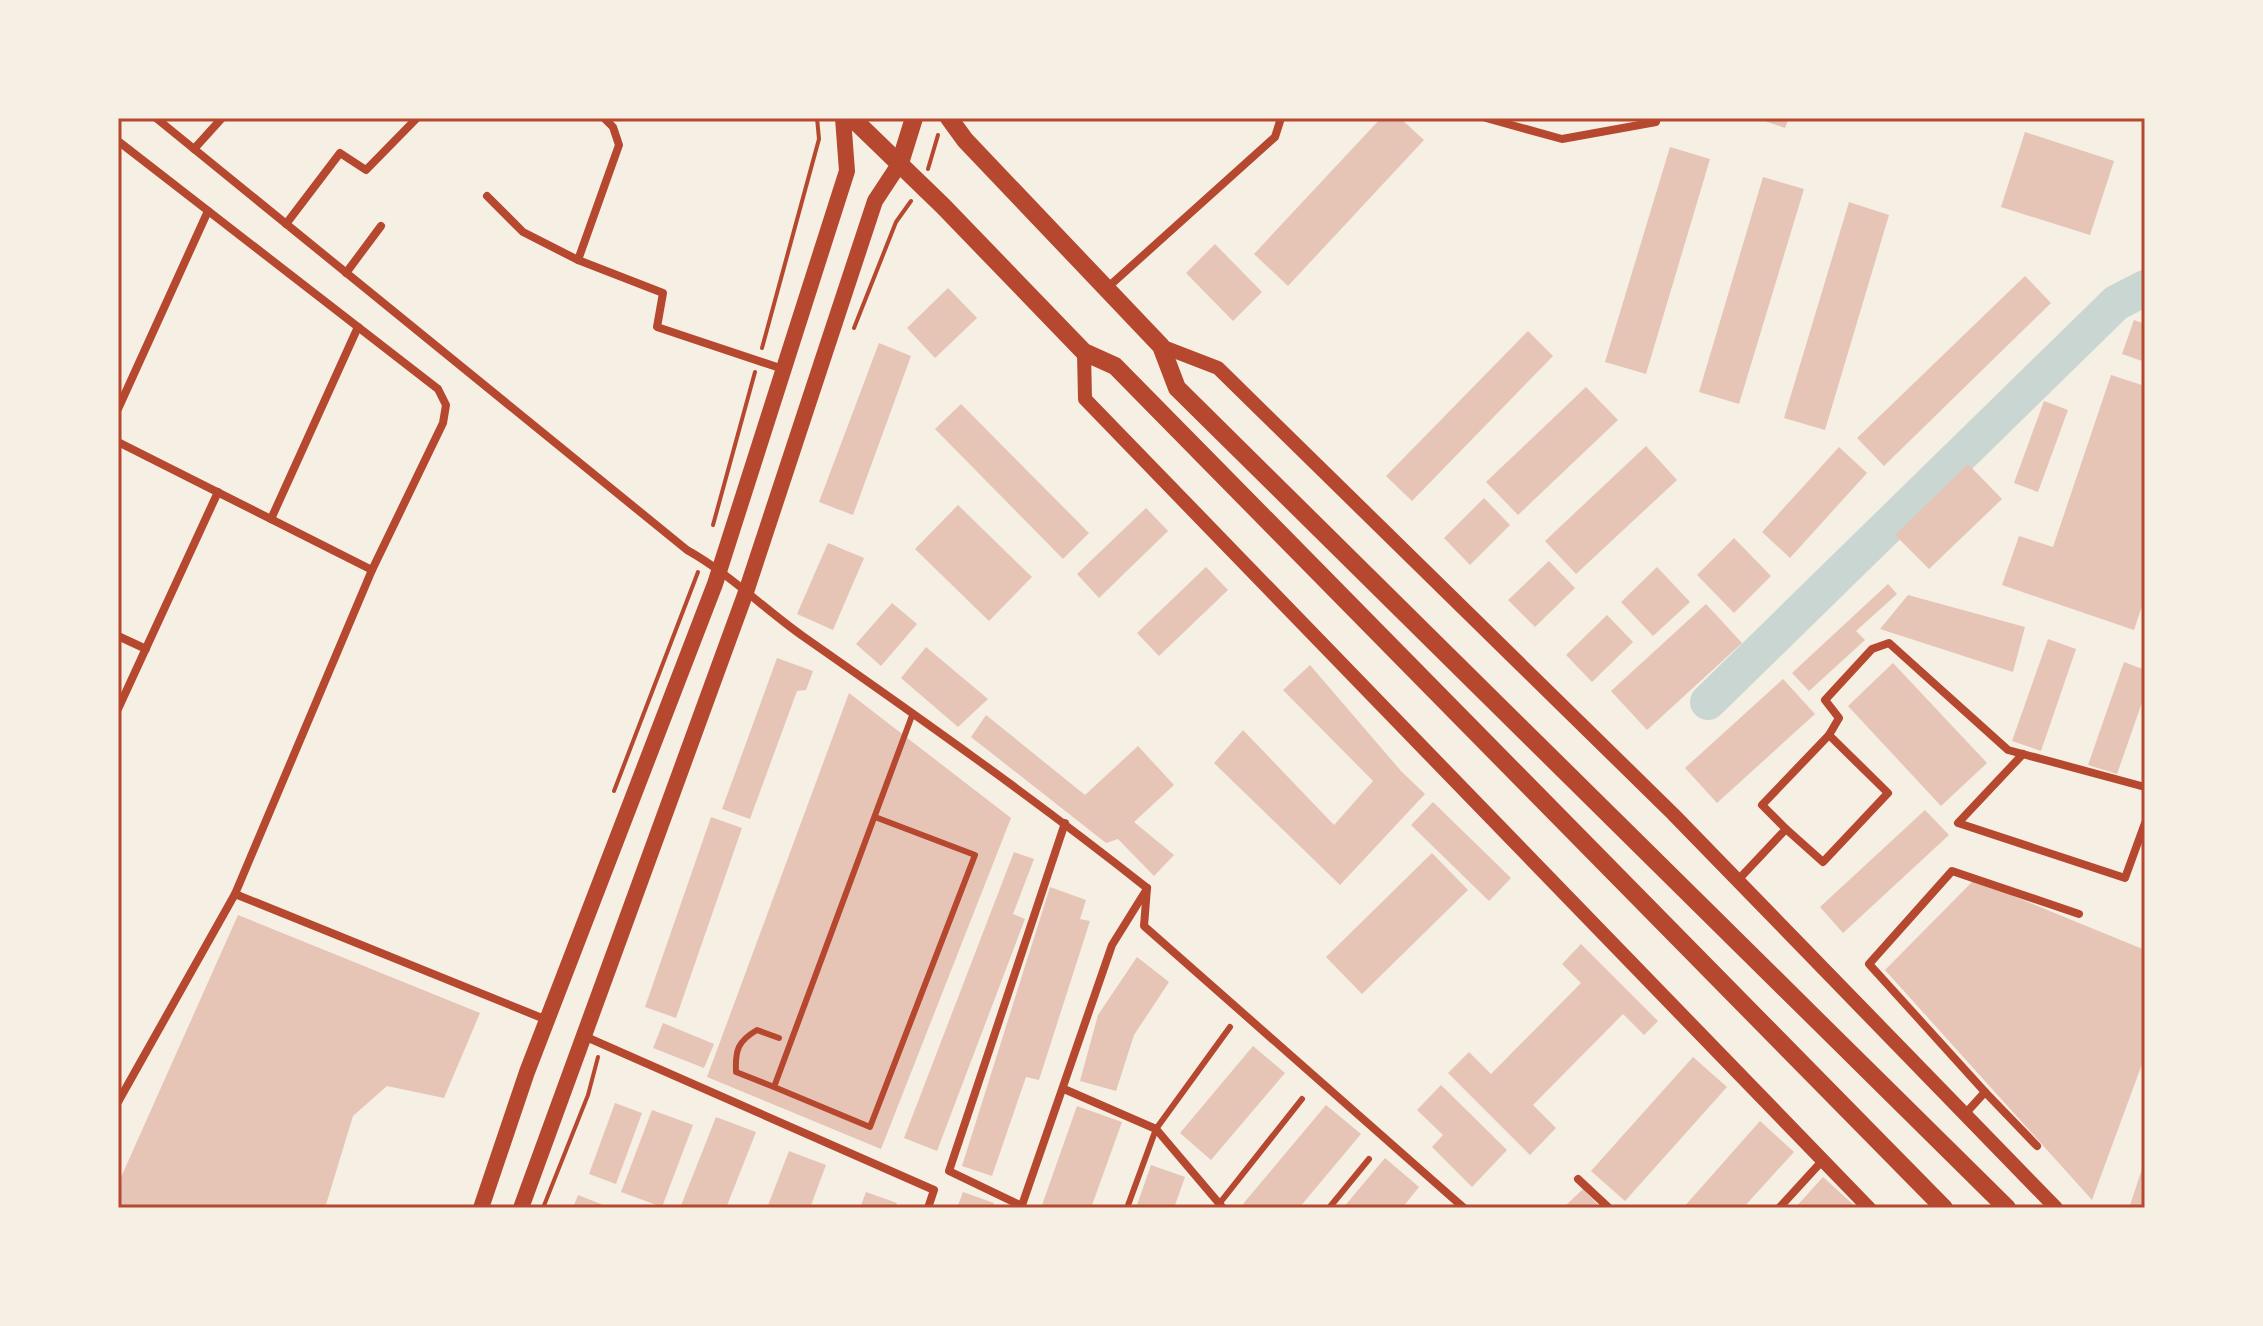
<svg xmlns="http://www.w3.org/2000/svg" width="2263" height="1326" viewBox="0 0 2263 1326" font-family="'PT Sans',sans-serif">
<rect width="100%" height="100%" fill="#f6efe4"/>
<g fill="none" stroke-linecap="round" stroke-linejoin="round">
<!-- river -->
<polyline stroke="#c9d6d2" stroke-width="36" points="1708,702 2116,303 2145,288"/>
</g>
<!-- building -->
<g fill="#e6c5b7">
<polygon points="1381,118 1400,118 1424,140 1288,286 1254,254"/>
<polygon points="1756,118 1789,118 1785,128"/>
<polygon points="2025,132 2114,161 2090,235 2001,207"/>
<polygon points="1670,147 1710,159 1646,374 1605,362"/>
<polygon points="1763,177 1804,189 1739,404 1699,392"/>
<polygon points="1849,202 1889,215 1825,430 1784,418"/>
<polygon points="1215,244 1262,292 1233,321 1186,273"/>
<polygon points="2025,276 2051,303 1884,466 1857,438"/>
<polygon points="948,288 977,318 935,358 907,328"/>
<polygon points="2134,320 2145,324 2145,362 2122,354"/>
<polygon points="1528,331 1553,356 1412,501 1386,476"/>
<polygon points="879,343 911,356 853,515 819,502"/>
<polygon points="2111,375 2145,386 2145,597 2134,630 2002,585 2019,536 2053,547"/>
<polygon points="1586,387 1618,420 1518,515 1486,482"/>
<polygon points="2044,401 2068,410 2038,492 2014,483"/>
<polygon points="961,404 1089,533 1063,559 935,429"/>
<polygon points="1646,446 1677,480 1576,574 1545,541"/>
<polygon points="1839,447 1867,473 1790,558 1762,532"/>
<polygon points="1968,464 2002,499 1929,569 1895,535"/>
<polygon points="1484,498 1510,525 1470,565 1444,538"/>
<polygon points="958,505 1032,577 989,621 915,549"/>
<polygon points="1146,508 1168,531 1099,598 1077,574"/>
<polygon points="1734,538 1771,576 1734,613 1697,575"/>
<polygon points="828,543 864,558 833,630 797,614"/>
<polygon points="1549,561 1575,588 1535,627 1508,600"/>
<polygon points="1206,567 1228,590 1159,656 1137,633"/>
<polygon points="1657,567 1690,602 1653,636 1621,602"/>
<polygon points="1888,584 1897,594 1856,631 1865,640 1809,691 1792,673"/>
<polygon points="1908,595 2025,627 2013,672 1880,629"/>
<polygon points="892,603 917,624 881,666 856,644"/>
<polygon points="1706,604 1742,643 1647,730 1611,691"/>
<polygon points="1607,615 1633,642 1592,682 1566,655"/>
<polygon points="2048,639 2076,649 2041,751 2012,741"/>
<polygon points="926,647 988,699 958,727 901,678"/>
<polygon points="777,658 813,671 806,690 797,691 750,819 722,809"/>
<polygon points="2124,662 2145,670 2145,694 2117,774 2088,765"/>
<polygon points="1893,663 1987,763 1941,806 1848,706"/>
<polygon points="1310,665 1401,771 1425,794 1340,885 1214,763 1243,730 1334,825 1373,781 1283,690"/>
<polygon points="1783,679 1815,714 1717,803 1685,768"/>
<polygon points="849,693 1011,818 881,1149 707,1077"/>
<polygon points="986,715 1085,795 1138,746 1174,785 1134,822 1174,855 1154,876 1118,839 1106,843 971,737"/>
<polygon points="1433,802 1511,878 1489,901 1411,825"/>
<polygon points="1925,810 1949,835 1843,933 1820,907"/>
<polygon points="711,817 742,828 676,1018 645,1007"/>
<polygon points="1014,852 1034,859 1013,914 1025,919 937,1151 904,1138"/>
<polygon points="1432,853 1468,890 1362,994 1326,957"/>
<polygon points="1974,880 2145,950 2145,1056 2092,1200 1885,970"/>
<polygon points="1050,887 1086,900 1080,919 1090,921 1039,1080 1026,1077 992,1176 962,1166"/>
<polygon points="238,915 480,1013 444,1098 387,1086 353,1116 325,1208 124,1208 118,1204 118,1184"/>
<polygon points="1581,944 1658,1021 1644,1035 1623,1014 1533,1105 1556,1128 1530,1155 1448,1073 1469,1052 1491,1074 1581,983 1562,964"/>
<polygon points="1137,957 1169,982 1134,1035 1116,1091 1080,1081 1098,1015"/>
<polygon points="663,1023 714,1044 704,1068 653,1048"/>
<polygon points="1253,1046 1285,1073 1211,1160 1180,1133"/>
<polygon points="1693,1057 1727,1087 1625,1201 1591,1171"/>
<polygon points="1441,1085 1507,1150 1472,1187 1432,1147 1443,1135 1417,1110"/>
<polygon points="615,1103 642,1113 616,1184 589,1174"/>
<polygon points="1326,1105 1361,1134 1299,1208 1247,1208 1243,1204"/>
<polygon points="1077,1106 1122,1122 1091,1208 1041,1208"/>
<polygon points="652,1110 693,1125 662,1207 621,1192"/>
<polygon points="716,1117 756,1132 726,1208 680,1208"/>
<polygon points="1760,1121 1794,1152 1743,1208 1683,1208"/>
<polygon points="789,1151 826,1165 810,1208 767,1208"/>
<polygon points="1385,1158 1419,1187 1402,1208 1343,1208"/>
<polygon points="2144,1163 2145,1208 2129,1208"/>
<polygon points="1151,1165 1185,1177 1174,1208 1136,1208"/>
<polygon points="1823,1177 1857,1208 1795,1208"/>
<polygon points="1583,1189 1601,1208 1563,1208"/>
<polygon points="866,1192 897,1203 895,1208 860,1208"/>
<polygon points="963,1192 994,1203 992,1208 957,1208"/>
<polygon points="578,1195 611,1208 573,1208"/>
</g>
<g fill="none" stroke-linecap="round" stroke-linejoin="round">
<!-- path -->
<g stroke="#b5482f" stroke-width="4">
<polyline points="928,169 938,135"/>
<polyline points="854,328 896,222 911,201"/>
<polyline points="762,348 819,139 817,118"/>
<polyline points="713,525 755,372"/>
<polyline points="614,791 698,572"/>
<polyline points="543,1208 588,1095 598,1057"/>
</g>
<!-- service -->
<g stroke="#b5482f" stroke-width="6">
<polyline points="875,817 975,855 870,1127 774,1087 913,713"/>
<path d="M 774,1087 L 736,1072 C 735,1050 738,1041 757,1030 L 779,1038"/>
<polyline points="1219,1204 1302,1099"/>
<polyline points="1127,1208 1156,1129 1230,1027"/>
<polyline points="1329,1208 1369,1159"/>
</g>
<!-- minor -->
<g stroke="#b5482f" stroke-width="8">
<path d="M 156,118 L 687,550 C 730,574 764,609 804,637 C 920,718 1036,800 1147,888"/>
<polyline points="604,118 613,127 619,145 578,260 663,293 657,327 783,369"/>
<polyline points="1486,118 1562,139 1656,122 1657,118"/>
<polyline points="118,141 438,389 446,405 443,423 372,570"/>
<polyline points="194,149 222,118"/>
<polyline points="487,196 523,232 578,260"/>
<polyline points="286,224 340,153 366,170 417,118"/>
<polyline points="346,273 381,226"/>
<polyline points="1107,288 1275,137 1281,118"/>
<polyline points="118,409 208,211"/>
<polyline points="118,442 372,570 235,894"/>
<polyline points="271,519 358,327"/>
<polyline points="118,636 146,649"/>
<polyline points="118,709 218,492"/>
<polyline points="2023,754 1958,823 2125,878 2145,823"/>
<polyline points="1786,829 1823,862 1888,793 1829,735"/>
<polyline points="1738,880 1786,829 1762,805 1829,735 1839,718 1825,700 1872,649 1889,643 2008,750 2145,787"/>
<polyline points="1147,888 1144,926 1464,1208"/>
<polyline points="584,1036 934,1190 928,1208"/>
<polyline points="1064,1089 1156,1129 1223,1208"/>
<polyline points="1985,1092 2037,1146"/>
<polyline points="118,1102 235,894 547,1020"/>
<polyline points="1965,1114 1985,1092 1869,964 1952,871 2079,914"/>
<polyline points="1578,1179 1609,1208"/>
<polyline points="1022,1206 949,1171 1065,823"/>
<polyline points="1021,1208 1112,945 1145,892"/>
<polyline points="1779,1208 1823,1160"/>
</g>
<!-- tertiary -->
<g stroke="#b5482f" stroke-width="14">
<polyline points="1161,346 1218,368 1673,814 2056,1208"/>
<polyline points="1084,352 1085,399 1869,1208"/>
</g>
<!-- secondary -->
<g stroke="#b5482f" stroke-width="16">
<polyline points="481,1208 527,1072 715,584 847,171 843,118"/>
<polyline points="521,1208 746,592 875,201 900,163"/>
</g>
<!-- primary -->
<g stroke="#b5482f" stroke-width="18">
<polyline points="852,118 943,206 1084,352 1115,366 1944,1208"/>
<polyline points="949,118 965,140 1161,346 1177,388 2007,1208"/>
<polyline points="900,163 914,118"/>
</g>
</g>
<!-- border -->
<rect width="2263" height="1326" fill="none" stroke="#f6efe4" stroke-width="240"/>
<rect x="120" y="120" width="2023" height="1086" fill="none" stroke="#b5482f" stroke-width="3"/>
</svg>
